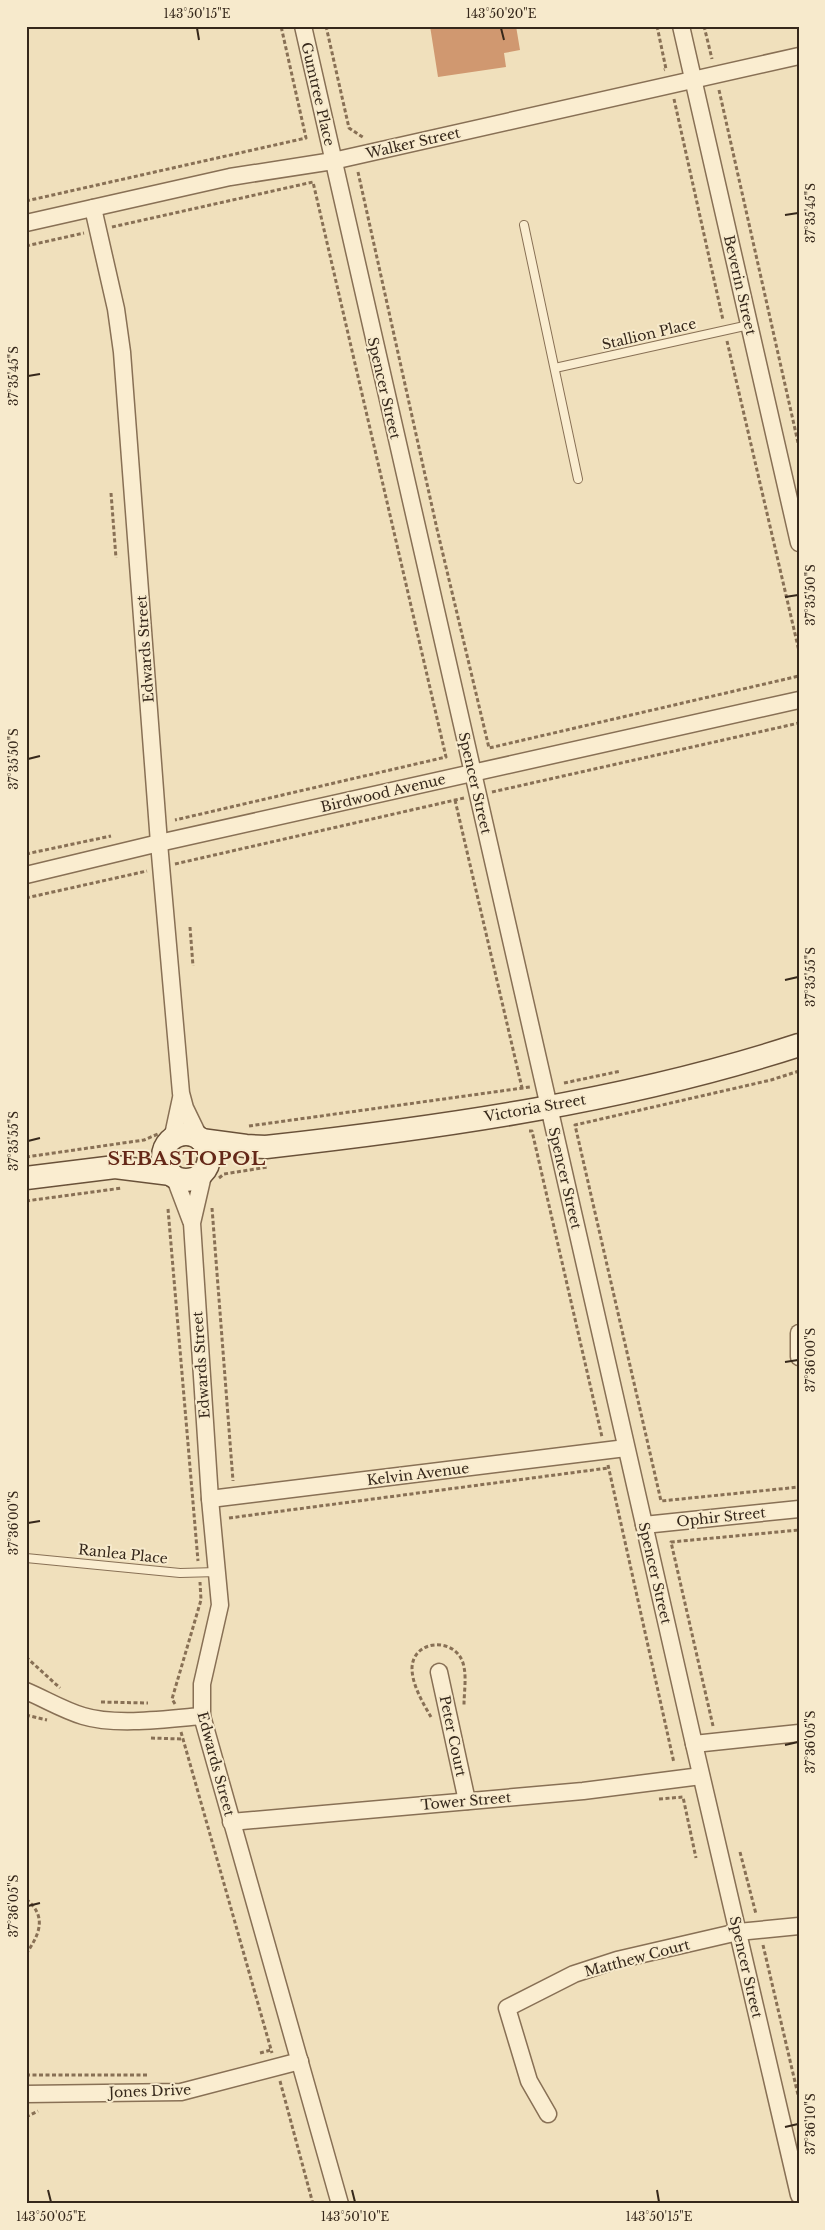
<svg xmlns="http://www.w3.org/2000/svg" width="825" height="2230" viewBox="0 0 825 2230" font-family="'Libre Baskerville',serif">
<rect width="100%" height="100%" fill="#f0e0bc"/>
<!-- building -->
<polygon fill="#d09870" points="430,26 516,26 520,50 504,53 506,67 438,77"/>
<g fill="none" stroke-linecap="round" stroke-linejoin="round">
<defs>
<g id="lane">
<polyline points="524,225 578,479"/>
<polyline points="555,368 749,325"/>
<polyline points="26,1558 180,1573 218,1572"/>
</g>
<g id="street">
<polyline points="303,26 694,1744 799,2195"/>
<polyline points="681,26 799,543"/>
<polyline points="93,208 116,309 122,352 159,843 181,1093 185,1108 200,1139"/>
<polyline points="26,223 230,177 333,161 799,56"/>
<polyline points="26,875 159,843 799,700"/>
<polyline points="172,1140 181,1098"/>
<polyline points="204,1171 192,1223 210,1499 220,1605 202,1684 202,1716 340,2204"/>
<polyline points="174,1176 191,1221"/>
<polyline points="799,1333 799,1357"/>
<polyline points="210,1499 626,1448"/>
<polyline points="644,1525 799,1509"/>
<polyline points="439,1672 467,1801"/>
<path d="M 26,1691 C 45,1699 63,1710 83,1716 C 115,1726 168,1719 202,1716"/>
<polyline points="694,1744 799,1733"/>
<polyline points="231,1822 583,1791 701,1776"/>
<polyline points="26,2094 181,2092 300,2061"/>
<polyline points="548,2114 529,2081 507,2008 574,1974 617,1960 738,1932 799,1926"/>
</g>
<g id="secondary">
<circle cx="186" cy="1157" r="23"/>
<path d="M 201,1140 L 246,1146 L 266,1147 C 445,1127 627,1101 799,1045"/>
<polyline points="26,1178 115,1167 171,1174"/>
</g>
</defs>
<!-- lane casing -->
<use href="#lane" stroke="#887055" stroke-width="10"/>
<!-- street casing -->
<use href="#street" stroke="#887055" stroke-width="19"/>
<!-- secondary casing -->
<use href="#secondary" stroke="#695139" stroke-width="25"/>
<!-- path -->
<g stroke="#887055" stroke-width="3" stroke-dasharray="4 2.5" stroke-linecap="butt">
<polyline points="326,26 349,128 364,138"/>
<polyline points="657,26 666,69 664,70"/>
<polyline points="704,26 712,59"/>
<polyline points="719,90 799,447"/>
<polyline points="674,99 723,320"/>
<polyline points="358,172 437,529 489,748 799,676"/>
<polyline points="26,201 306,138 281,26"/>
<polyline points="112,227 313,182 446,757 175,820"/>
<polyline points="26,246 84,233"/>
<polyline points="727,341 799,651"/>
<polyline points="111,493 116,558"/>
<polyline points="492,792 799,723"/>
<polyline points="455,800 522,1088"/>
<polyline points="26,854 111,836"/>
<polyline points="175,864 464,798"/>
<polyline points="26,898 147,871"/>
<polyline points="190,927 193,966"/>
<polyline points="799,1071 771,1080 575,1125 661,1501 799,1487"/>
<polyline points="564,1083 621,1071"/>
<polyline points="249,1126 530,1087"/>
<polyline points="529,1131 532,1131 602,1437"/>
<polyline points="26,1157 144,1140 158,1134"/>
<polyline points="219,1178 224,1174 268,1167"/>
<polyline points="26,1201 122,1188"/>
<polyline points="212,1208 233,1481"/>
<polyline points="168,1209 198,1561"/>
<polyline points="608,1465 674,1763"/>
<polyline points="229,1518 608,1468"/>
<polyline points="26,1657 60,1688"/>
<polyline points="101,1702 148,1703"/>
<polyline points="175,1704 172,1699 201,1600 200,1582"/>
<polyline points="26,1715 47,1720"/>
<path d="M 431,1717 C 423,1703 412,1685 412,1668 C 413,1639 455,1637 463,1663 C 467,1676 464,1692 464,1705"/>
<polyline points="713,1726 671,1542 799,1530"/>
<polyline points="181,1732 272,2053"/>
<polyline points="151,1738 182,1739"/>
<polyline points="659,1799 683,1797 696,1858"/>
<polyline points="740,1852 756,1914"/>
<path d="M 26,1899 C 48,1917 39,1935 26,1954"/>
<polyline points="763,1945 799,2099"/>
<polyline points="260,2053 271,2050"/>
<polyline points="26,2075 149,2075"/>
<polyline points="280,2081 313,2204"/>
<polyline points="26,2117 38,2111"/>
</g>
<!-- lane -->
<use href="#lane" stroke="#faedd0" stroke-width="8"/>
<!-- street -->
<use href="#street" stroke="#faedd0" stroke-width="16"/>
<!-- secondary -->
<use href="#secondary" stroke="#faedd0" stroke-width="22"/>
</g>
<!-- ticks -->
<path fill="none" stroke="#36281b" stroke-width="2" d="M 197,28 L 199,40M 501,28 L 504,40M 785,215 L 798,213M 28,376 L 40,374M 785,597 L 798,595M 28,759 L 40,756M 785,980 L 798,977M 28,1141 L 40,1138M 785,1362 L 798,1360M 28,1523 L 40,1521M 785,1745 L 798,1742M 28,1906 L 40,1903M 785,2127 L 798,2124M 48,2190 L 51,2202M 352,2190 L 355,2202M 657,2190 L 659,2202"/>
<g text-anchor="middle" dominant-baseline="central" stroke-width="4" stroke-linejoin="round" paint-order="stroke">
<!-- street labels -->
<g font-size="14" fill="#36281b" stroke="#f7eacc">
<text transform="translate(318 94) rotate(77)">Gumtree Place</text>
<text transform="translate(413 143) rotate(-13)">Walker Street</text>
<text transform="translate(740 285) rotate(77)">Beverin Street</text>
<text transform="translate(649 334) rotate(-13)">Stallion Place</text>
<text transform="translate(384 388) rotate(77)">Spencer Street</text>
<text transform="translate(145 649) rotate(-94)">Edwards Street</text>
<text transform="translate(475 783) rotate(77)">Spencer Street</text>
<text transform="translate(383 793) rotate(-13)">Birdwood Avenue</text>
<text transform="translate(535 1108) rotate(-10)">Victoria Street</text>
<text transform="translate(565 1178) rotate(77)">Spencer Street</text>
<text transform="translate(201 1365) rotate(-94)">Edwards Street</text>
<text transform="translate(418 1474) rotate(-7)">Kelvin Avenue</text>
<text transform="translate(721 1517) rotate(-6)">Ophir Street</text>
<text transform="translate(123 1554) rotate(6)">Ranlea Place</text>
<text transform="translate(655 1573) rotate(77)">Spencer Street</text>
<text transform="translate(453 1736) rotate(78)">Peter Court</text>
<text transform="translate(216 1764) rotate(75)">Edwards Street</text>
<text transform="translate(466 1801) rotate(-5)">Tower Street</text>
<text transform="translate(637 1958) rotate(-15)">Matthew Court</text>
<text transform="translate(746 1967) rotate(77)">Spencer Street</text>
<text transform="translate(150 2091) rotate(-2)">Jones Drive</text>
</g>
<!-- district labels -->
<g font-size="19" font-weight="bold" letter-spacing="1" fill="#652818" stroke="#f7eacc">
<text x="187" y="1158">SEBASTOPOL</text>
</g>
</g>
<!-- border -->
<rect width="825" height="2230" fill="none" stroke="#f7eacc" stroke-width="55"/>
<rect x="28" y="28" width="770" height="2174" fill="none" stroke="#36281b" stroke-width="2"/>
<g font-size="12" text-anchor="middle" fill="#36281b">
<text x="197" y="18">143°50'15"E</text>
<text x="501" y="18">143°50'20"E</text>
<text transform="translate(811 213) rotate(-90)" y="4">37°35'45"S</text>
<text transform="translate(14 376) rotate(-90)" y="4">37°35'45"S</text>
<text transform="translate(811 595) rotate(-90)" y="4">37°35'50"S</text>
<text transform="translate(14 759) rotate(-90)" y="4">37°35'50"S</text>
<text transform="translate(811 977) rotate(-90)" y="4">37°35'55"S</text>
<text transform="translate(14 1141) rotate(-90)" y="4">37°35'55"S</text>
<text transform="translate(811 1360) rotate(-90)" y="4">37°36'00"S</text>
<text transform="translate(14 1523) rotate(-90)" y="4">37°36'00"S</text>
<text transform="translate(811 1742) rotate(-90)" y="4">37°36'05"S</text>
<text transform="translate(14 1906) rotate(-90)" y="4">37°36'05"S</text>
<text transform="translate(811 2124) rotate(-90)" y="4">37°36'10"S</text>
<text x="51" y="2221">143°50'05"E</text>
<text x="355" y="2221">143°50'10"E</text>
<text x="659" y="2221">143°50'15"E</text>
</g>
</svg>
